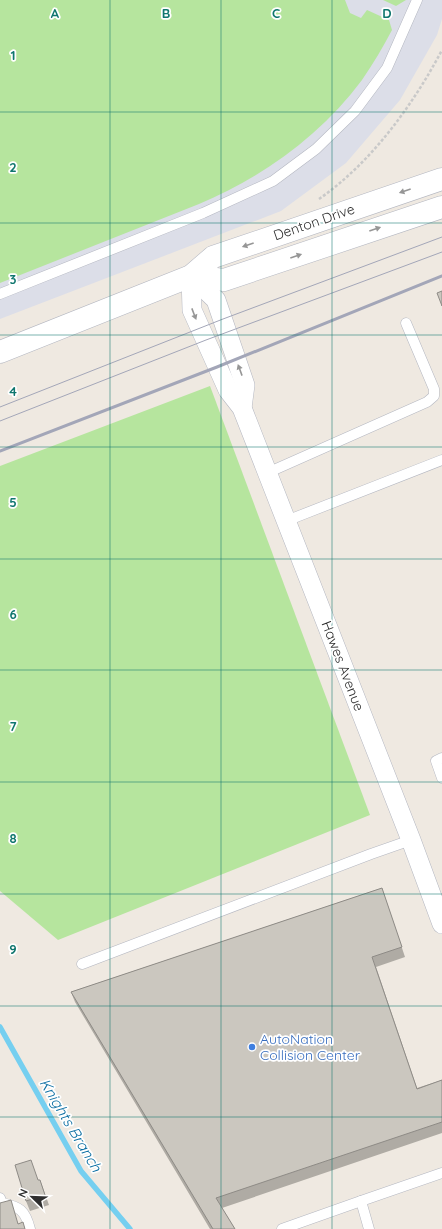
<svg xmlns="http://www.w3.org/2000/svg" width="442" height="1229" viewBox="0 0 442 1229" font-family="Quicksand,sans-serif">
<rect width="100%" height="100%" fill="#efe9e1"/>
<!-- airport -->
<polygon fill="#dcdee8" points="0,0 442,0 442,19 437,35 400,100 346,163 281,211 0,319"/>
<!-- green -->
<g fill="#b6e59e">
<path d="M 0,0 L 345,0 L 350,13 L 361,18 L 367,10 L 389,20 L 392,30 C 383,47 373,64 362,80 C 320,136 263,177 199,204 L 0,283 Z"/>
<polygon points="383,0 406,0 396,6"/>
<polygon points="210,386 370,815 58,940 0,891 0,466"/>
</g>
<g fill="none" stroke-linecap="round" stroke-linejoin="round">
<!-- stream -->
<polyline stroke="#75cff0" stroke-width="5.5" points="0,1027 81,1171 130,1229"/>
<defs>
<g id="service">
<polyline points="0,294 203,213 273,181 316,149 355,111 387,68 417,0"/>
<polyline points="267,473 427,402 434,396 434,389 406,323"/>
<polyline points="286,521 442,460"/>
<polyline points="442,758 436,761 442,778"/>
<polyline points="82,964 371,854 411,840"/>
<path d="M 0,1198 L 2,1203 C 20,1207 25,1210 30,1229"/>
<polyline points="282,1229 361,1201"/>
<polyline points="369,1229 361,1201 442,1173"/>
</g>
<g id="minor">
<polyline points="191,276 192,310 228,390 242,408 411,840 442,924"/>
<polyline points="191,276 216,300 245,385 242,408"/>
</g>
<g id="secondary">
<polyline points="191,276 224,280 442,207"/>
<polyline points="0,352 191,276 213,257 442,179"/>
</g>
</defs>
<!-- service casing -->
<use href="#service" stroke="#b4b7c1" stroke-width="11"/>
<!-- minor casing -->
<use href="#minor" stroke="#b4b7c1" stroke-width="20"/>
<!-- secondary casing -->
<use href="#secondary" stroke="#b4b7c1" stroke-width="23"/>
<!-- path -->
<path stroke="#c9c9c9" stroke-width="2.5" stroke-dasharray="3 2" stroke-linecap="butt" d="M 319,199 C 371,163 413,105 442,50"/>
<!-- service -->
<use href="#service" stroke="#fff" stroke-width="10"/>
<!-- minor -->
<use href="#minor" stroke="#fff" stroke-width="19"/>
<!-- secondary -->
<use href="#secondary" stroke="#fff" stroke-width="22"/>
<!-- tram -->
<g stroke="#a3a6b8" stroke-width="1">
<polyline points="0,407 223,319 442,237"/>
<polyline points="0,421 206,340 442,252"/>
</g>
<!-- rail -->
<polyline stroke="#a3a6b8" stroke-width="3" points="0,451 217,367 442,276"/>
</g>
<!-- wall -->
<g fill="#afaba4">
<polygon points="382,888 405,957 376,967 417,1088 442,1080 442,1133 222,1208 235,1229 210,1229 75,1002 71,992"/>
<polygon points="38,1180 40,1180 49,1205 30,1211 26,1201"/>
</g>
<!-- building -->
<g fill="#cbc7bf" stroke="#8e8b86">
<polygon points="442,291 442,306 437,293"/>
<polygon points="382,888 402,947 372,957 417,1089 442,1080 442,1122 216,1198 235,1229 213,1229 71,992"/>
<polygon points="31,1160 38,1180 40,1180 45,1195 26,1201 15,1165"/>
<polygon points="11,1200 18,1224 23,1222 25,1229 0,1229 0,1203"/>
</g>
<!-- one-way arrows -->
<defs><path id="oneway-solid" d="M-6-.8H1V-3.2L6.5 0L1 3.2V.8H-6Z"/></defs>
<g fill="#969696">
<use href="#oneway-solid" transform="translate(405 191) rotate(161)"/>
<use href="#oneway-solid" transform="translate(375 229) rotate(-19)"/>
<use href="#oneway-solid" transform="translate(248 245) rotate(161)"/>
<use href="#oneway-solid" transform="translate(296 256) rotate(-19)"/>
<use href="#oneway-solid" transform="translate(194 314) rotate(69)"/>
<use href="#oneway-solid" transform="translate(240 370) rotate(-110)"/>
</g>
<!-- grid -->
<path fill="none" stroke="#0f766e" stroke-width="1" stroke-opacity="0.55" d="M 110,0 L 110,1229M 221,0 L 221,1229M 332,0 L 332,1229M 0,112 L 442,112M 0,223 L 442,223M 0,335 L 442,335M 0,447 L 442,447M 0,559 L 442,559M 0,670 L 442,670M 0,782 L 442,782M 0,894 L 442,894M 0,1006 L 442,1006M 0,1117 L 442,1117"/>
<!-- markers -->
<circle fill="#3f7fe0" stroke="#fff" stroke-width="1.5" cx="252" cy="1047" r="4"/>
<g text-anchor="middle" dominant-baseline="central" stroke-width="3.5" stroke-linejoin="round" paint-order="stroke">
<!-- street labels -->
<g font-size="14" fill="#2e2e2e" stroke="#fff">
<text transform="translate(314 222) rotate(-19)">Denton Drive</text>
<text transform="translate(343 666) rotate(69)">Hawes Avenue</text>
</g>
<!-- shop labels -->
<g font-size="14" fill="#366cbe" stroke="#fff" text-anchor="start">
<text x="260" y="1039">AutoNation<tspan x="260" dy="16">Collision Center</tspan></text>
</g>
<!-- water labels -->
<g font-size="15" font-style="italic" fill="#0d6fa3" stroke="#fff">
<text transform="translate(71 1125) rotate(59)">Knights Branch</text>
</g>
</g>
<g font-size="13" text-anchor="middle" font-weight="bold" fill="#0f766e" stroke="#fff" stroke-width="3.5" stroke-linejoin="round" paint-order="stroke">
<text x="55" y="18">A</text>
<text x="166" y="18">B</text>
<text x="276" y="18">C</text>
<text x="387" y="18">D</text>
<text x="13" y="60">1</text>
<text x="13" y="172">2</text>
<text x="13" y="284">3</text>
<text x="13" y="396">4</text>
<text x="13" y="507">5</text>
<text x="13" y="619">6</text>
<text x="13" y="731">7</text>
<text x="13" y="843">8</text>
<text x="13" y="954">9</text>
</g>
<!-- north arrow -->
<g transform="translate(32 1197) rotate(293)" stroke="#ffffff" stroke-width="3" paint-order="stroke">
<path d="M0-3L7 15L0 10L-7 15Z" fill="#2e2e2e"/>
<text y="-6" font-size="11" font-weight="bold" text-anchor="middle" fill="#2e2e2e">N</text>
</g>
</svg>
